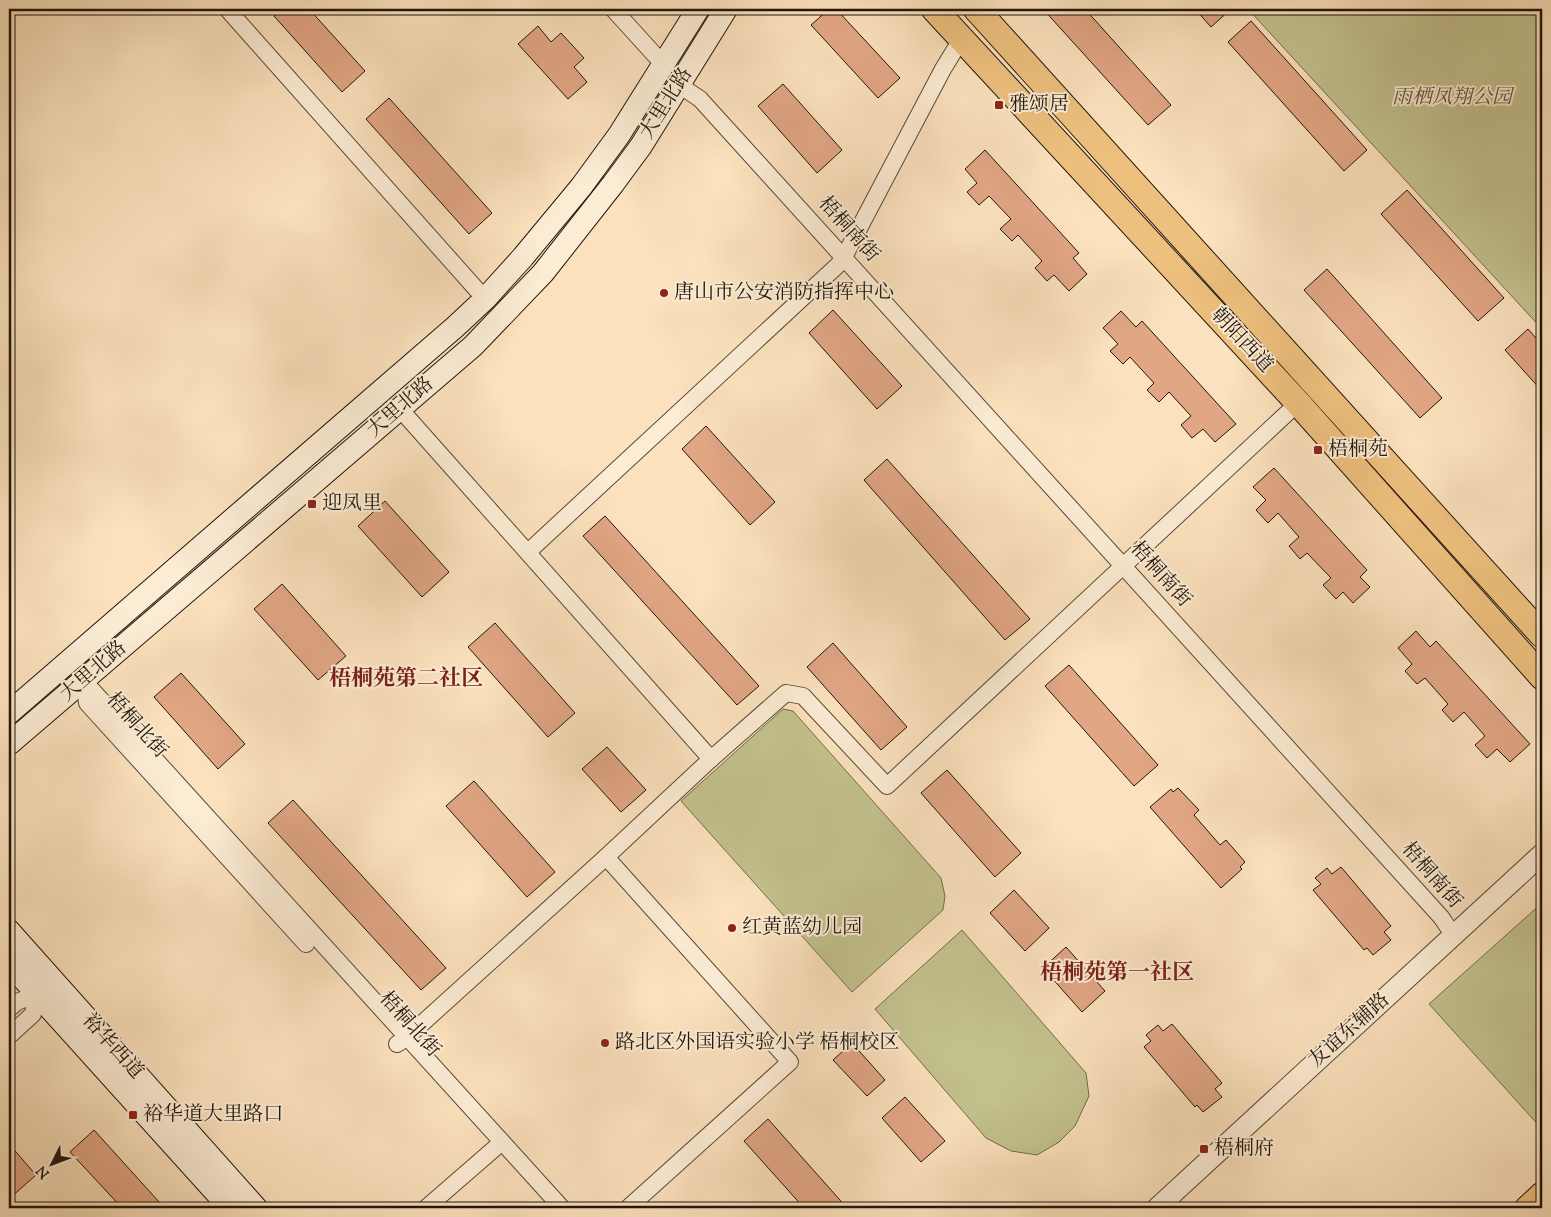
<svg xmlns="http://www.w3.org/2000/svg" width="1551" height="1217" viewBox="0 0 1551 1217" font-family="'Sorts Mill Goudy','Noto Serif SC',serif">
<rect width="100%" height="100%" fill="#fbe1bd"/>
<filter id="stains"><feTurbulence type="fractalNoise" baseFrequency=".004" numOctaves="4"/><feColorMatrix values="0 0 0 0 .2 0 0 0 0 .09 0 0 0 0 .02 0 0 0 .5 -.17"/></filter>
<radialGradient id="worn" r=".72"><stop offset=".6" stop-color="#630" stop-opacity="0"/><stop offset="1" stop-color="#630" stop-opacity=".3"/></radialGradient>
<!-- green -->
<g fill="#c3c28e" stroke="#726c4c">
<polygon points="1248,9 1542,9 1542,330 1542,329"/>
<polygon points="783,709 793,711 941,878 945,896 943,910 852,992 681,801"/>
<polygon points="1542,903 1542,1129 1429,1004"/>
<polygon points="962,930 1086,1073 1089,1096 1075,1126 1059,1142 1037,1155 1011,1151 986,1138 875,1009"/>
</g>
<!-- building -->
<g fill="#e1a684" stroke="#21150b">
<polygon points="282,9 309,9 365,71 342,92 274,16"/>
<polygon points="829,9 836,9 900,78 878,98 811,25"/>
<polygon points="1043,9 1085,9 1171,105 1148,125"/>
<polygon points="1195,9 1231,9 1211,27"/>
<polygon points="1251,21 1367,150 1344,171 1228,42"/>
<polygon points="538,26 551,42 561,33 584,58 574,67 587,82 568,99 518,44"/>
<polygon points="783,84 842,150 817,173 758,106"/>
<polygon points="389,98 492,213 469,234 366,119"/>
<polygon points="985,150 1079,253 1073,258 1087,274 1069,291 1054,275 1047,281 1035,268 1042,261 1018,235 1012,241 1000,229 1011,219 989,196 979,205 967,192 977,183 965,169"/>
<polygon points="1407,190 1504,298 1478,321 1381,214"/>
<polygon points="1327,269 1442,398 1420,418 1304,290"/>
<polygon points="833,310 902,386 877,409 809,333"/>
<polygon points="1121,311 1136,327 1142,321 1236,424 1215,442 1203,429 1192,438 1181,425 1191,416 1169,392 1159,402 1147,390 1154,383 1130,357 1123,364 1110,351 1118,344 1103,328"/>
<polygon points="1528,329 1542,345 1542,391 1505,350"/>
<polygon points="706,426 775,502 750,525 682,449"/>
<polygon points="887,459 1030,619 1005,640 864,480"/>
<polygon points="1274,468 1367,570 1360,577 1370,587 1353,603 1343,592 1336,599 1323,585 1331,578 1307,553 1300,559 1289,546 1299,537 1278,513 1268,523 1256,510 1266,500 1253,487"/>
<polygon points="385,501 449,572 422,597 358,526"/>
<polygon points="605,516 759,686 737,705 583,536"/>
<polygon points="282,584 346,656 318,680 254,609"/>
<polygon points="495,623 575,713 548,737 468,647"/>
<polygon points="1416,631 1430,647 1436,641 1530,744 1510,762 1497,749 1487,758 1475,745 1485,736 1464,712 1453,722 1442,710 1448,704 1425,678 1417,684 1405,671 1412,664 1398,648"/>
<polygon points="833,643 907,727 881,750 807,667"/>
<polygon points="1069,665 1158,765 1134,786 1045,686"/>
<polygon points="181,673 245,744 218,769 154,697"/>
<polygon points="607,747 646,790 621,812 582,769"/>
<polygon points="947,770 1021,853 995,877 921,793"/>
<polygon points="474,781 555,872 527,897 446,806"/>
<polygon points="1178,788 1199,810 1194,815 1220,845 1226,840 1245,862 1240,867 1242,869 1221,888 1150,807 1171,789 1173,792"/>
<polygon points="293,800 446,968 421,990 268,823"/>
<polygon points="1341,867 1391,926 1384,932 1391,940 1373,955 1367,948 1364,950 1313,890 1321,884 1315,878 1327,868 1332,874"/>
<polygon points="1014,890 1049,928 1025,951 990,913"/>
<polygon points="1066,947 1105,991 1082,1012 1043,968"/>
<polygon points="1172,1024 1222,1083 1215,1089 1222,1097 1203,1112 1197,1105 1195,1107 1144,1047 1151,1041 1146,1035 1158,1025 1163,1031"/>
<polygon points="852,1043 885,1080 867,1096 833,1060"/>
<polygon points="905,1097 945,1141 921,1162 882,1118"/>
<polygon points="768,1119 847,1208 804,1208 744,1141"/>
<polygon points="94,1130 160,1203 154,1208 122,1208 70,1152"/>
<polygon points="9,1144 36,1175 9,1199"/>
</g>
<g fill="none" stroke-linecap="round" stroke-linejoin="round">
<defs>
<g id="minor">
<polyline points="229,9 228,10 485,299"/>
<polyline points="613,9 663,64"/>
<polyline points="679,85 700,99 1441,917 1454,936"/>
<polyline points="400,409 711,759"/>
<polyline points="528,552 838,265 844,257 943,69 962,38"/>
<polyline points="84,681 562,1208"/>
<polyline points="84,681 87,703 306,944"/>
<polyline points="606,857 790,1062 628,1208"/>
<polyline points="9,1009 17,1002 37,994"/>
<polyline points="9,1036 33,1014 37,994"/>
<polyline points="397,1044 406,1038 606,857 711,759 786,693 803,696 887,786 1298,403"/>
<polyline points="426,1208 502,1142"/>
</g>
<polyline id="tertiary" points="1157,1208 1542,854"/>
<g id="secondary">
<polyline points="9,713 455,327 485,299 523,257 581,187 619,135 698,9"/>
<polyline points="9,744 473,346 543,273 613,184 641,146 726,9"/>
<polyline points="9,931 256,1208"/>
<polyline points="9,963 230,1208"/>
</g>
<g id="primary">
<polyline points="934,9 1298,403 1542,677"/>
<polyline points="976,9 1542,635"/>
<polyline points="1528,1208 1542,1195"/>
</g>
</defs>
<!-- minor casing -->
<use href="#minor" stroke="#584838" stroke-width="18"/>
<!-- tertiary casing -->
<use href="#tertiary" stroke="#584838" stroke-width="22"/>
<!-- secondary casing -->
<use href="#secondary" stroke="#21150b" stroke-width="24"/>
<!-- primary casing -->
<use href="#primary" stroke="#21150b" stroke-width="27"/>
<!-- minor -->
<use href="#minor" stroke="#fcecd4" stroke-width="16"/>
<!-- tertiary -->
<use href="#tertiary" stroke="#fcecd4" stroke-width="20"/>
<!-- secondary -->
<use href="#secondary" stroke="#fcecd4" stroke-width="22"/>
<!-- primary -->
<use href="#primary" stroke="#eec07e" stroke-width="25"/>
</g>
<!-- markers -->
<g fill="#8f2418" stroke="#fcecd4" stroke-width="2">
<rect x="994" y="100" width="10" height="10" rx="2.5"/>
<circle cx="664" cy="293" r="5"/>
<rect x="1313" y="445" width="10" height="10" rx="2.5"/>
<rect x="307" y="499" width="10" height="10" rx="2.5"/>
<circle cx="732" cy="928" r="5"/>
<circle cx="605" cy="1043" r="5"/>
<rect x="128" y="1110" width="10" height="10" rx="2.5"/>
<rect x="1199" y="1144" width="10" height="10" rx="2.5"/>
</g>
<g text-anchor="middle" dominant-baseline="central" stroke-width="4" stroke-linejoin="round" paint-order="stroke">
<!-- park labels -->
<g font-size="20" font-style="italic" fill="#5a5239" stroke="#fcecd4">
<text x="1452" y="98">雨栖凤翔公园</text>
</g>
<!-- street labels -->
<g font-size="20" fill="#21150b" stroke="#fcecd4">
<text transform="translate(667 104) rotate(-58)">大里北路</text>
<text transform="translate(848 230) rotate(48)">梧桐南街</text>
<text transform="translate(1241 341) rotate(47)">朝阳西道</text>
<text transform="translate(401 408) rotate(-41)">大里北路</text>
<text transform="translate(1160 575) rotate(48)">梧桐南街</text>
<text transform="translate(94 672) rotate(-41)">大里北路</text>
<text transform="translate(136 726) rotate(48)">梧桐北街</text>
<text transform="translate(1431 876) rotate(49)">梧桐南街</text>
<text transform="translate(409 1025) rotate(48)">梧桐北街</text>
<text transform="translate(1350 1031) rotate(-42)">友谊东辅路</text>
<text transform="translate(112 1047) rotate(48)">裕华西道</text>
</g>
<!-- poi labels -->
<g font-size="20" fill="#21150b" stroke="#fcecd4" text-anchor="start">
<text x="1009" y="105">雅颂居</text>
<text x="674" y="293">唐山市公安消防指挥中心</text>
<text x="1328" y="450">梧桐苑</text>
<text x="322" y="504">迎凤里</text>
<text x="742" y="928">红黄蓝幼儿园</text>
<text x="615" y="1043">路北区外国语实验小学 梧桐校区</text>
<text x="143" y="1115">裕华道大里路口</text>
<text x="1214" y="1149">梧桐府</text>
</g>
<!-- quarter labels -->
<g font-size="22" font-weight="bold" fill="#7a1f14" stroke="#fcecd4">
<text x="406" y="680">梧桐苑第二社区</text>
<text x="1117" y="974">梧桐苑第一社区</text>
</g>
</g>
<!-- margin -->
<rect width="1551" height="1217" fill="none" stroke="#fbe1bd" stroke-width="30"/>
<rect x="10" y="10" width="1531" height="1197" fill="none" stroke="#21150b" stroke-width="2.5"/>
<rect x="15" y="15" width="1521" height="1187" fill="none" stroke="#21150b"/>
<!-- north arrow -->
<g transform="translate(52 1164) rotate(228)" stroke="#fcecd4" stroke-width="4" paint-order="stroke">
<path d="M0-4L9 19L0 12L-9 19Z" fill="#21150b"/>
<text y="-8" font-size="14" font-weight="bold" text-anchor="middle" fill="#21150b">N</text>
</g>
<rect width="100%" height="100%" filter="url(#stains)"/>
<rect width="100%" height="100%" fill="url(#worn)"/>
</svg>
